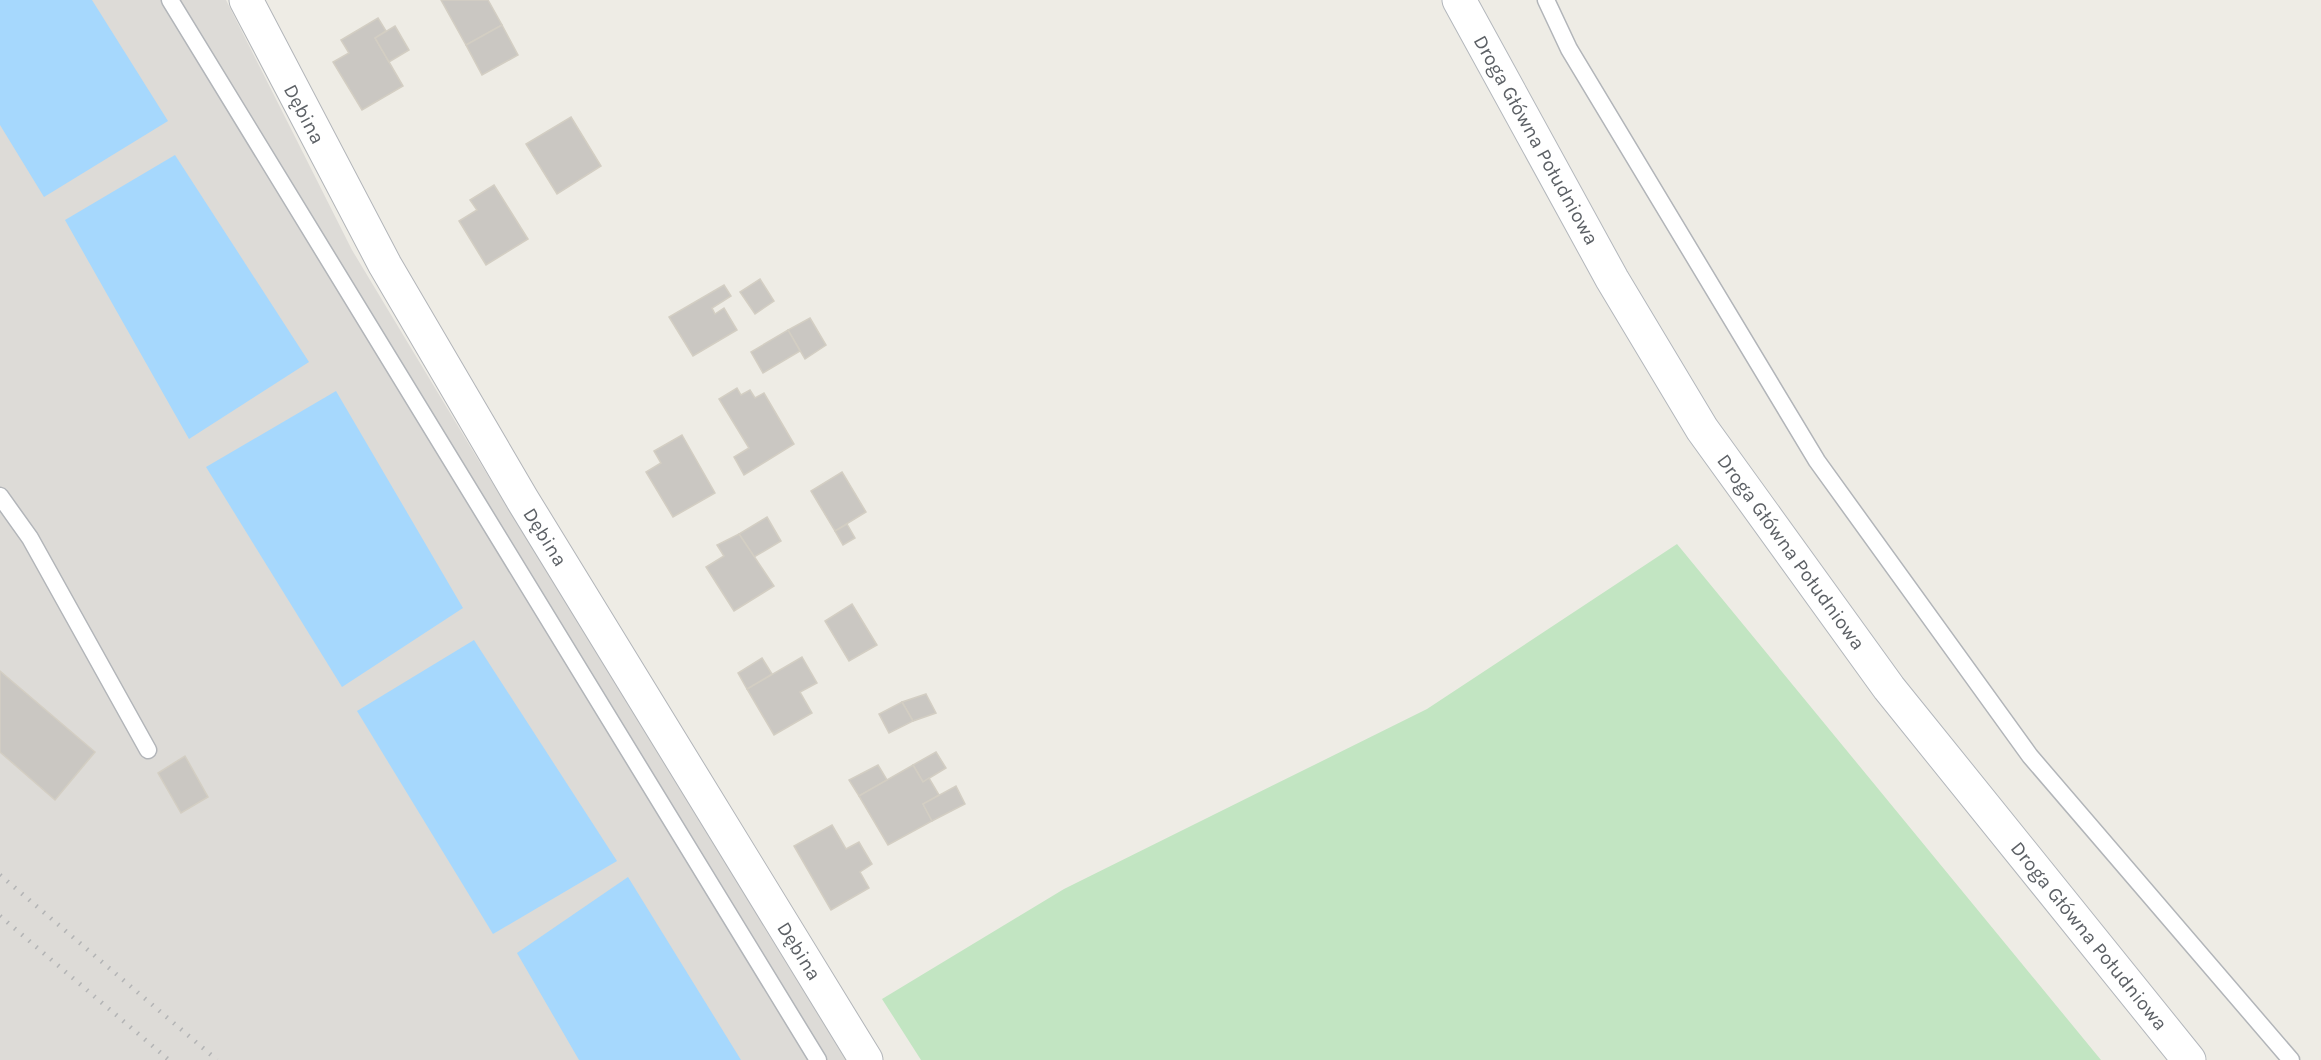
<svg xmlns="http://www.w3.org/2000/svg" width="2321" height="1060" viewBox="0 0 2321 1060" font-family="Karla,sans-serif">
<rect width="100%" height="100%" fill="#eeece5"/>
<!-- industrial -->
<polygon fill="#dddbd7" points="0,0 226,0 352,250 482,466 631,706 846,1060 0,1060"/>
<!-- green -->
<polygon fill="#c2e5c2" points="1677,544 2101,1060 921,1060 882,999 1064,889 1427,709"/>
<!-- water -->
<g fill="#a6d8fd">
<polygon points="0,0 92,0 168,121 44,197 0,125"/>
<polygon points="175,155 309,362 189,439 65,220"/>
<polygon points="336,391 463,608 342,687 206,467"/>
<polygon points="474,640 617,861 493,934 357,711"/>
<polygon points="628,877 741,1060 579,1060 517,953"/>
</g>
<!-- building -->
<g fill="#cac7c2" stroke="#d3cec3" stroke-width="1.5">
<polygon points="441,0 488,0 502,25 466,45"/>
<polygon points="378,18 386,31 375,38 403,86 362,110 333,62 349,53 341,40"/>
<polygon points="502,25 518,55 482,75 466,45"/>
<polygon points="395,26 409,50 389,62 375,38"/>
<polygon points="571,117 601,166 557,194 526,144"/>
<polygon points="494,185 528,239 486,265 459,221 477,210 470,200"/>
<polygon points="760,279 774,301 755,314 740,292"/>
<polygon points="724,285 731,296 712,308 715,314 724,308 737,330 693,356 669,317"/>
<polygon points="810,318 826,345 805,359 788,330"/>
<polygon points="788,330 800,351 763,373 751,352"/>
<polygon points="737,388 741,395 750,390 755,398 764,393 794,444 744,475 734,457 749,448 719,399"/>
<polygon points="682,435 715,493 673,517 646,472 661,463 654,451"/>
<polygon points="842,472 866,512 835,531 811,491"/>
<polygon points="767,517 781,541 754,557 739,534"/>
<polygon points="847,524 855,538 843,545 835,531"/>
<polygon points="739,534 774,586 734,611 706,567 724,556 717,545"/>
<polygon points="852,604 877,645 849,661 825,621"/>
<polygon points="802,657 817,683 800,692 812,713 774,735 747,689"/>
<polygon points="762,658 772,674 747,689 738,673"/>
<polygon points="0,671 95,752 55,800 0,752"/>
<polygon points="926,694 936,713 913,721 902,702"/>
<polygon points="902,702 913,721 889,733 879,714"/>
<polygon points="936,752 946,768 923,782 913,765"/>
<polygon points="185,756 208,797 181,813 158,773"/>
<polygon points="878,765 887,780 859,796 849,780"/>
<polygon points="913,765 923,782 929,778 939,795 923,804 932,821 888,845 859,796"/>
<polygon points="956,786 965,804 932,821 923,804"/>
<polygon points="832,825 846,849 859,842 872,864 860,872 869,888 831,910 794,846"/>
</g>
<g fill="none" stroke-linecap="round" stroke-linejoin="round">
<defs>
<g id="service">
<polyline points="170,0 818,1060"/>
<polyline points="1546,0 1569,49 1817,461 2030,756 2291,1060"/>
<polyline points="0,496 30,538 148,750"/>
</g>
<polyline id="minor" points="246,0 385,265 522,499 866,1060"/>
<polyline id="secondary" points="1459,0 1612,279 1702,429 1889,688 2189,1060"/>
</defs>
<!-- service casing -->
<use href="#service" stroke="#b2b5b9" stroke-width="19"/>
<!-- minor casing -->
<use href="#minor" stroke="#b2b5b9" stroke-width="35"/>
<!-- secondary casing -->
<use href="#secondary" stroke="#b3b7bc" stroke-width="35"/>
<!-- service -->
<use href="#service" stroke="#fff" stroke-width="16"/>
<!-- minor -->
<use href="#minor" stroke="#fff" stroke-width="33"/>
<!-- secondary -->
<use href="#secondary" stroke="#fff" stroke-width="33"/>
<!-- rail -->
<g stroke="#b3b4b5" stroke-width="4.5" stroke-dasharray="1.5 8" stroke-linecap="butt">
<polyline points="0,875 217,1060"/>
<polyline points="0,916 169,1060"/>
</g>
</g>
<g text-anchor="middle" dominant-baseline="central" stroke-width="6" stroke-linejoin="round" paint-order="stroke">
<!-- street labels -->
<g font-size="20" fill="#5c6065" stroke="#fff">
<text transform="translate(304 114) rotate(62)">Dębina</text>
<text transform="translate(1536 140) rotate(61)">Droga Główna Południowa</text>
<text transform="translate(545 537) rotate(58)">Dębina</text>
<text transform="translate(1791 552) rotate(54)">Droga Główna Południowa</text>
<text transform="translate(2089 936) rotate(51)">Droga Główna Południowa</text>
<text transform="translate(799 951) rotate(58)">Dębina</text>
</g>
</g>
</svg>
